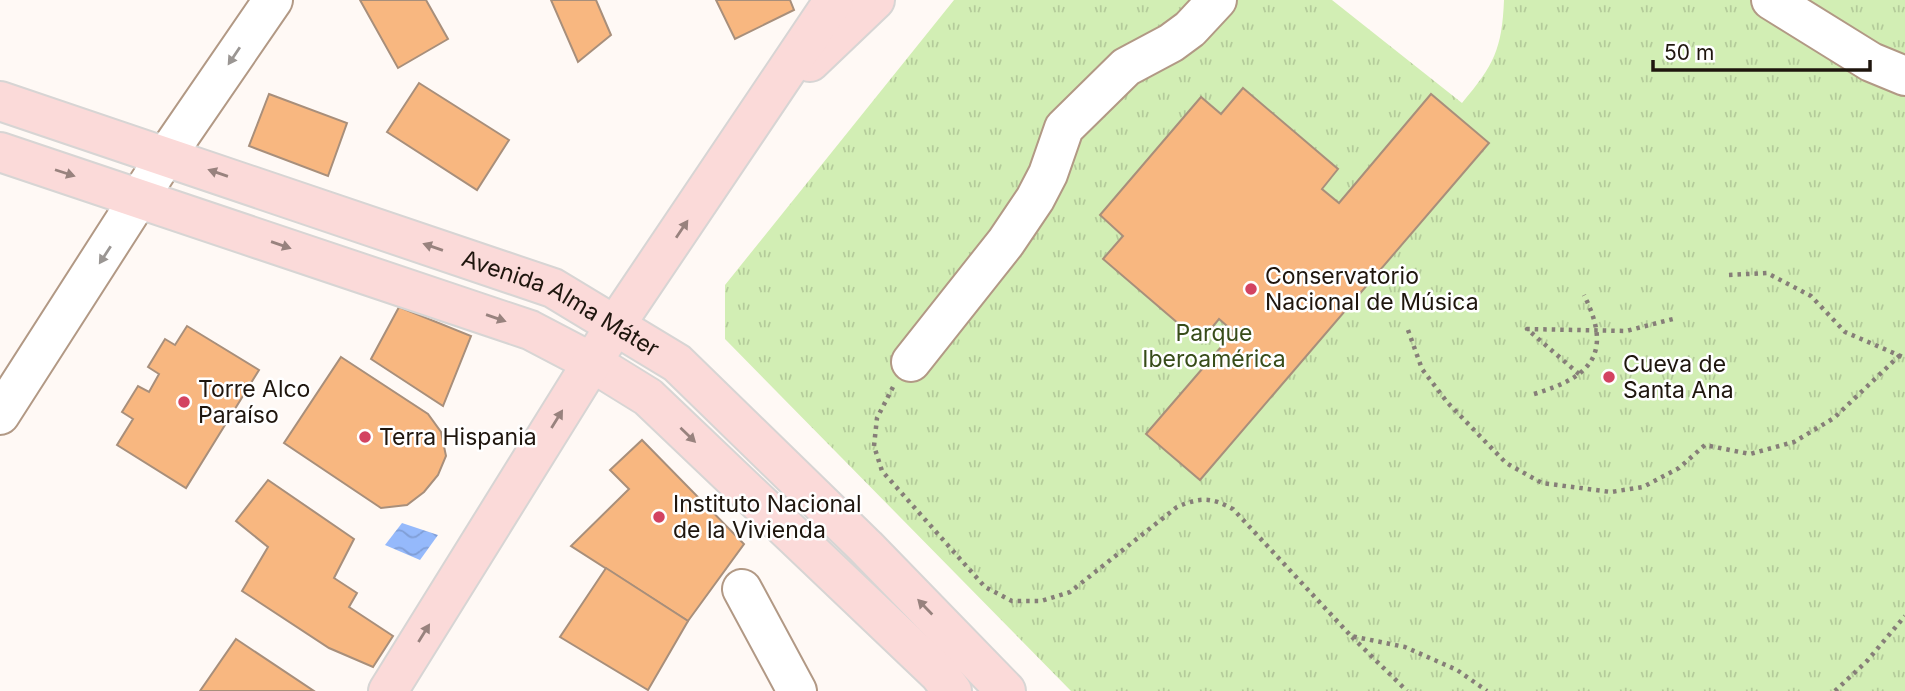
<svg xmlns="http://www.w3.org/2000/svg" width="1905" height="691" viewBox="0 0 1905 691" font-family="Inter,sans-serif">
<defs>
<pattern id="park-tufts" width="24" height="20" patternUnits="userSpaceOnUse" patternTransform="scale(1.75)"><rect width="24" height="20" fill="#d2eeb4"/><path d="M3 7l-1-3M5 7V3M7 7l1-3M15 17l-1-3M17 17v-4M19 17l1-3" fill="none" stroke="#b4cb9a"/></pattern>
<pattern id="water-waves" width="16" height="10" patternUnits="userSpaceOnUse" patternTransform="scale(1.75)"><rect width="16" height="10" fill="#95b9fb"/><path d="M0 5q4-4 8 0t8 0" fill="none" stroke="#809ed6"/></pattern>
</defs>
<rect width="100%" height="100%" fill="#fff9f5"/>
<!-- park -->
<path fill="url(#park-tufts)" d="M 954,0 L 1332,0 L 1462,103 C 1494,65 1502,49 1504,0 L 1905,0 L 1905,691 L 1071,691 L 725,339 L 725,285 Z"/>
<!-- water -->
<polygon fill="url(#water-waves)" points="402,523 438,535 420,560 385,545"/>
<!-- building -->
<g fill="#f8b780" stroke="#a88f7b" stroke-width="2">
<polygon points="360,0 426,0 448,39 398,68"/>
<polygon points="551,0 596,0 611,35 578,62"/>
<polygon points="716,0 790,0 794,10 735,39"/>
<polygon points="419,83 509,140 477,190 387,132"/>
<polygon points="1243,88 1338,169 1322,189 1339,203 1431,94 1489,143 1200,480 1146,434 1234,332 1219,319 1200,342 1103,259 1123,236 1100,215 1201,97 1221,114"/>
<polygon points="269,94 347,123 328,176 249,146"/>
<polygon points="399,307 471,336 443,406 371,359"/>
<polygon points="187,326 259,370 186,488 117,445 133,419 122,412 138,386 149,392 159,374 148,367 165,339 175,345"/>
<polygon points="341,357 428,414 441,432 446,456 438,475 424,492 407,505 381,508 284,443"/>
<polygon points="642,440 744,544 688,621 571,546 629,489 610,470"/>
<polygon points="268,480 354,539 334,578 357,593 349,607 393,636 373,667 329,648 242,591 268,547 236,521"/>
<polygon points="606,568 688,621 648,690 560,637"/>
<polygon points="236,639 314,691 200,691"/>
</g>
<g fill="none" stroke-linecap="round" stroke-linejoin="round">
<defs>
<g id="minor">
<polyline points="1771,0 1871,62 1905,76"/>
<polyline points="911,362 1006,242 1035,199 1048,174 1064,128 1126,67 1171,43 1190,29 1217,0"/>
<polyline points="0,415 166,156 273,0"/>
<polyline points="742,589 797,691"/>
</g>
<g id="major">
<polyline points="810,62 875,0"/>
<path id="s1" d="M 0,101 L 553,288 L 677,363 L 866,547 L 1006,691"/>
<polyline points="0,152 530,330 593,363 648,397 939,674 952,691"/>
<polyline points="388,691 616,324 834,0"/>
</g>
</defs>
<!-- minor casing -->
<use href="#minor" stroke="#b29985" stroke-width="42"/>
<!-- major casing -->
<use href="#major" stroke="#d7d5d4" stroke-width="42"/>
<!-- path -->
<g stroke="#867e78" stroke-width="4.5" stroke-dasharray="3.5 5" stroke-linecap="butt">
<polyline points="1729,275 1767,273 1811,296 1845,332 1905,358"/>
<polyline points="1408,330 1422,369 1447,402 1506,463 1542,483 1611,492 1643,487 1679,468 1705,445 1750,454 1794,442 1834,418 1900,355"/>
<polyline points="1579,374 1527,329 1626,331 1673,319"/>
<path d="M 893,387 L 877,418 L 874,446 L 882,471 L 985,587 L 1012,601 L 1041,601 L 1070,592 L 1177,507 C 1200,497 1211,497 1233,509 L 1351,636 L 1405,647 L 1457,670 L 1487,691"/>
<path d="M 1534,394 C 1592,377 1613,353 1584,295"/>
<polyline points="1352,637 1407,691"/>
<polyline points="1835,691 1867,661 1905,616"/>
</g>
<!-- minor -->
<use href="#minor" stroke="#fff" stroke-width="38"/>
<!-- major -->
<use href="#major" stroke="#fbdad9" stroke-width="38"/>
</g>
<!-- one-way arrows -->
<defs><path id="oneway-solid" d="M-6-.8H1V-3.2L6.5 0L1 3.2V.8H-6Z" transform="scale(1.75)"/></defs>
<g fill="#9a9693">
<use href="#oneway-solid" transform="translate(234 56) rotate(124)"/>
<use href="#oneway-solid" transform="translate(105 255) rotate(123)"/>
</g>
<g fill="#98827e">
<use href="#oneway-solid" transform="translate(65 173) rotate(18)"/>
<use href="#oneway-solid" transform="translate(218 173) rotate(-161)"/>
<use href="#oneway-solid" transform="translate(682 229) rotate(-56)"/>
<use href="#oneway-solid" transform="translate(281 245) rotate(19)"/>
<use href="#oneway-solid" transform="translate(433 247) rotate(-161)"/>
<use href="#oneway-solid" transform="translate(496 318) rotate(19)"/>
<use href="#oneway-solid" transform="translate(557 419) rotate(-58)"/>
<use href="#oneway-solid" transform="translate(688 435) rotate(44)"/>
<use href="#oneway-solid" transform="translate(925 607) rotate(-134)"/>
<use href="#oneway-solid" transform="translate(424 633) rotate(-58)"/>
</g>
<!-- markers -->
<g fill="#d34361" stroke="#fff" stroke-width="2.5">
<circle cx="1251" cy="289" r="7"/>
<circle cx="1609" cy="377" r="7"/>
<circle cx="184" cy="402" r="7"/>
<circle cx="365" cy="437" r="7"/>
<circle cx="659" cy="517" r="7"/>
</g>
<g text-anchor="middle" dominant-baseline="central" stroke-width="5" stroke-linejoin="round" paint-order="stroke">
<!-- poi labels -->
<g font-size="23" fill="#1f160e" stroke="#fff" text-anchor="start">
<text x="1265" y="276">Conservatorio<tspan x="1265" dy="26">Nacional de Música</tspan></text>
<text x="1623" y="364">Cueva de<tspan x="1623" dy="26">Santa Ana</tspan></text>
<text x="198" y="389">Torre Alco<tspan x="198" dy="26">Paraíso</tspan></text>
<text x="379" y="437">Terra Hispania</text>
<text x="673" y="504">Instituto Nacional<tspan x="673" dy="26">de la Vivienda</tspan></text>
</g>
<!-- street labels -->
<g font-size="23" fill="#1f160e" stroke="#fff">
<text stroke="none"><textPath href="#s1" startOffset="597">Avenida Alma Máter</textPath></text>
</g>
<!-- park labels -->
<g font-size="23" fill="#374c19" stroke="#fff">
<text x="1214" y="333">Parque<tspan x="1214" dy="26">Iberoamérica</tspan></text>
</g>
</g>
<!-- scale -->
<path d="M1653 60v10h217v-10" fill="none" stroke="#1f160e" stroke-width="3.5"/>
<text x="1664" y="60" font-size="21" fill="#1f160e" stroke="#ffffff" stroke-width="5" paint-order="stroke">50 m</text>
</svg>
